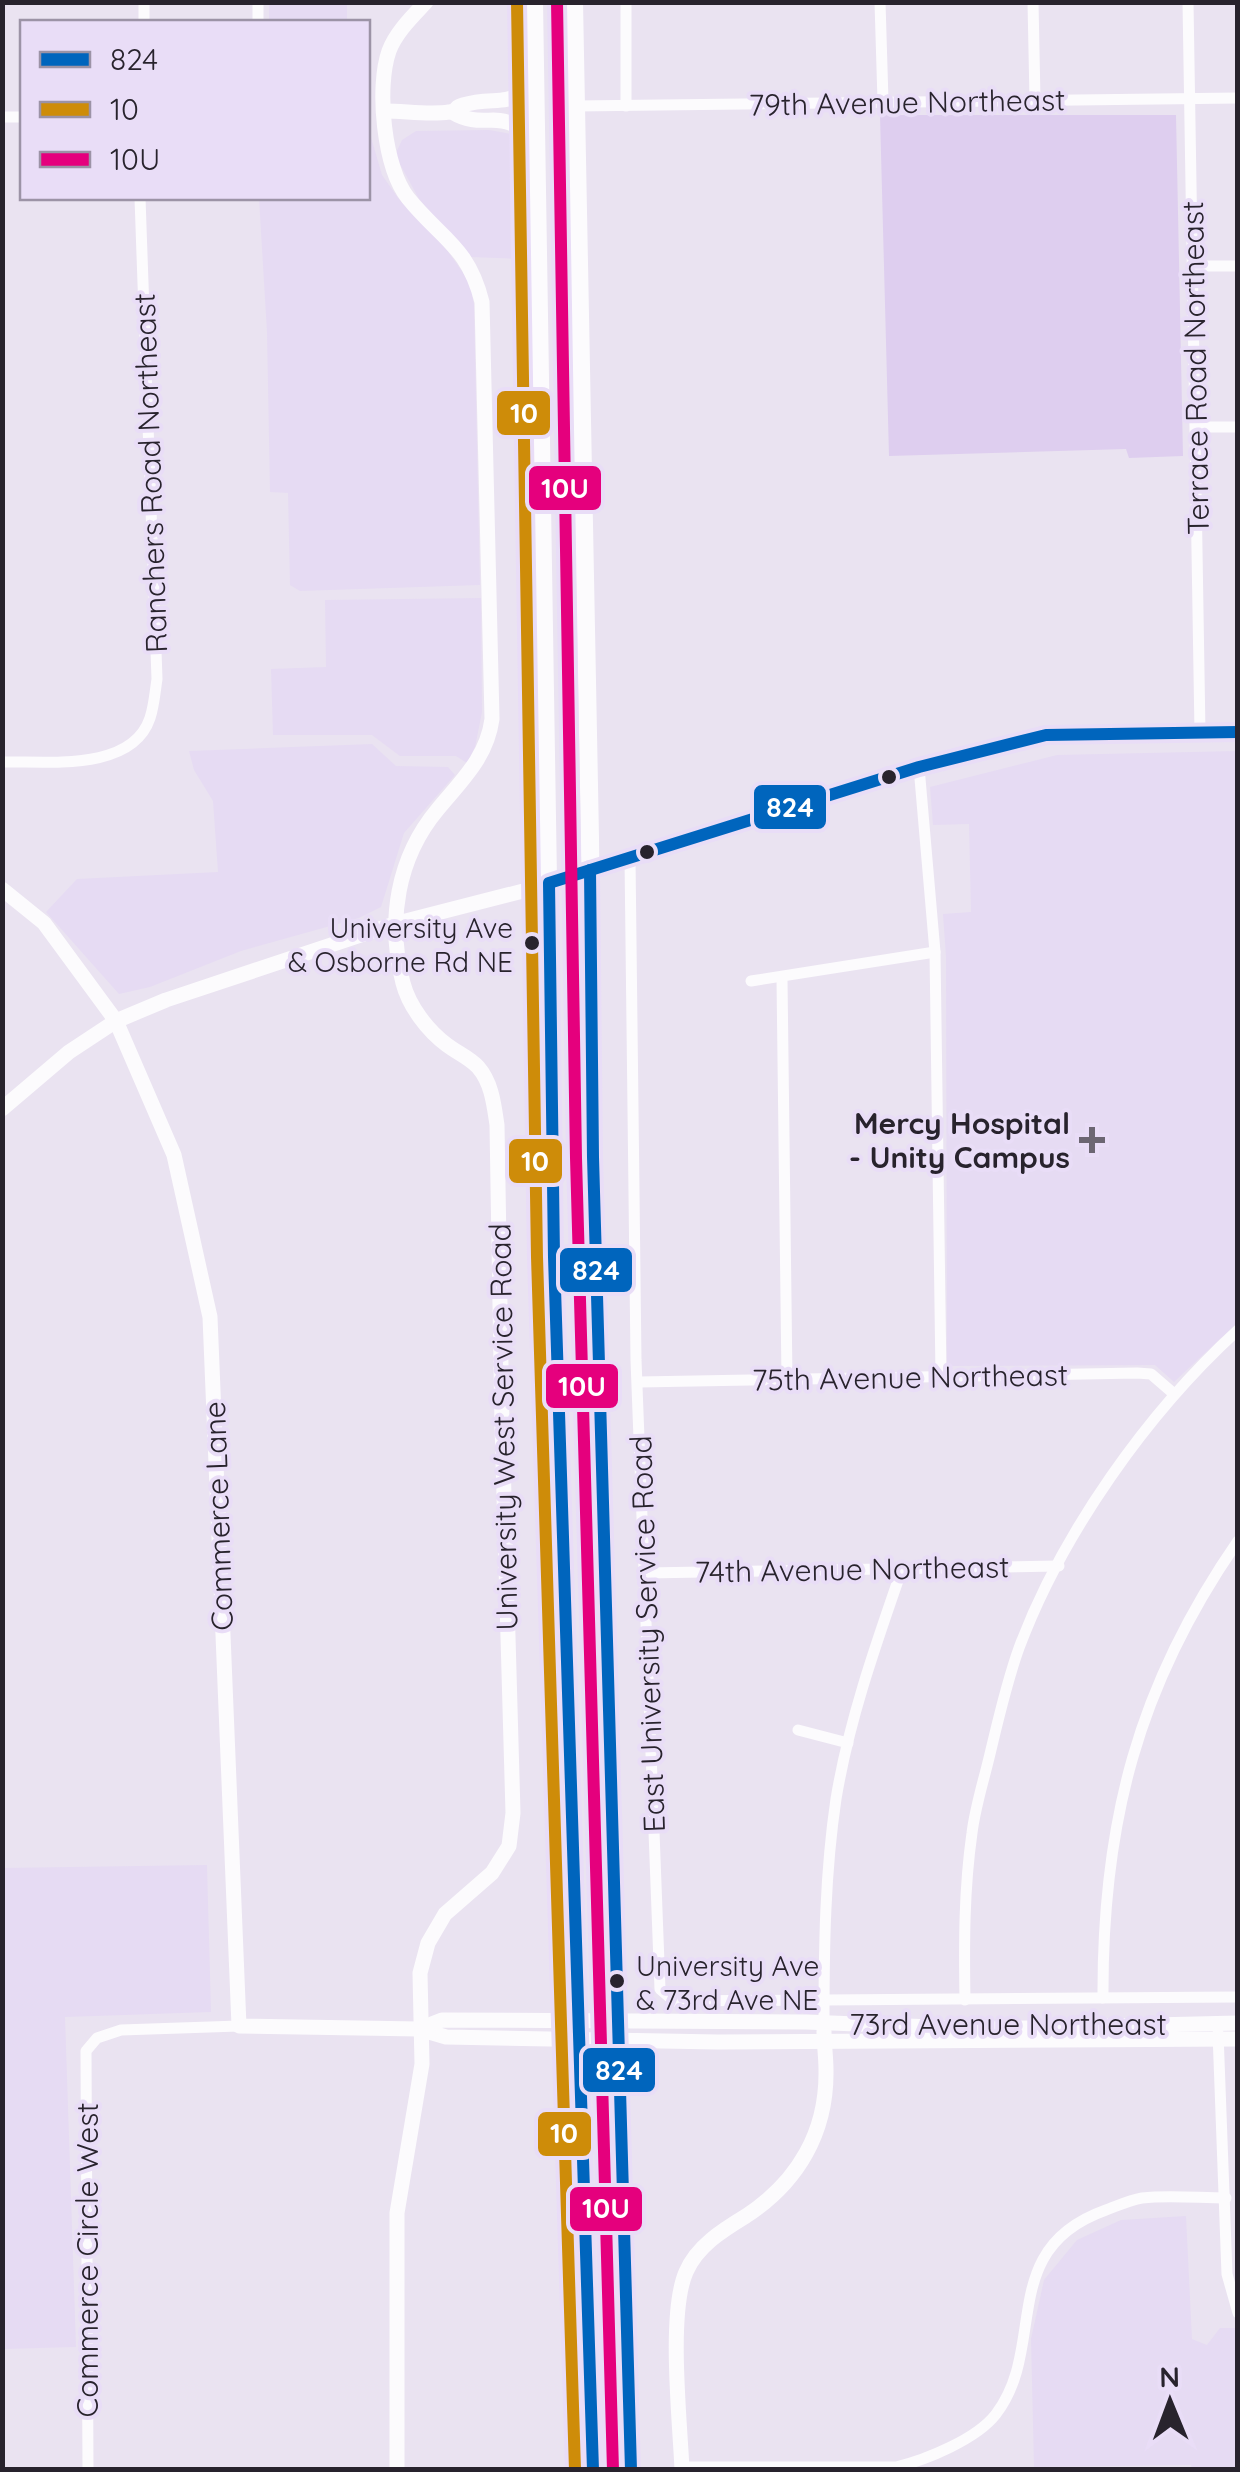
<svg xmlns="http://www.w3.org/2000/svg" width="1240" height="2472" viewBox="0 0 1240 2472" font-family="Quicksand,sans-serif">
<rect width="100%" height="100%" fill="#eae3f1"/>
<!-- built -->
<g fill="#e6dbf3">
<rect x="269" y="3" width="78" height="19"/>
<polygon points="368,127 382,175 398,198 447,250 470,283 474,305 480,585 300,591 290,585 288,493 270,492 267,332 259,198 368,198"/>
<polygon points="489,130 511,134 520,150 523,259 471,257 419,199 395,155 402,140 416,131"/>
<polygon points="481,598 482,712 475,747 467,763 456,756 400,756 372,735 273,735 271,669 326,667 325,600"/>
<polygon points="372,744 396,766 448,767 455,775 404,833 381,907 359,918 241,951 150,987 119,994 46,912 77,879 218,872 213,801 194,770 189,751"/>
<polygon points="1237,751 1237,1323 1174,1382 1155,1365 947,1366 946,957 943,914 971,912 969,824 933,825 930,787 1057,755"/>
<polygon points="207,1865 211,2012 65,2017 76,2347 3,2349 3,1868"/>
<polygon points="1186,2216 1192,2339 1207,2345 1220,2328 1237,2328 1237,2469 1192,2469 1191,2465 1034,2467 1031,2339 1044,2280 1077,2240 1121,2220"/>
</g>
<!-- green -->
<polygon fill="#deceef" points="880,115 1176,115 1183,456 1129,458 1126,449 889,456"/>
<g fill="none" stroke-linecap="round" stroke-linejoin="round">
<!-- street -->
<g stroke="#fcfbfd" stroke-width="11">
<polyline points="258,2 258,22"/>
<polyline points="626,2 626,106"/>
<polyline points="880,2 883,101"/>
<polyline points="1033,2 1035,100"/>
<polyline points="1188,2 1200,733"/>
<polyline points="144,22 144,2"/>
<polyline points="576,106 1238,98"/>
<polyline points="2,117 22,117"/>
<polyline points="1194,266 1238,266"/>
<polyline points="1197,427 1238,427"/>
<path d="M 2,762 C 47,761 132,772 150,718 C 154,706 155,692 157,679 L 140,198"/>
<polyline points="919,767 935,952 941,1376"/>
<polyline points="630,858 636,1360 660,1989 674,2001 1238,1997"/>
<polyline points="782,979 787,1380"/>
<polyline points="751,981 935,952"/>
<polyline points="639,1382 1137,1373 1151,1374 1173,1393"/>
<polyline points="645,1573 1059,1566"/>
<polyline points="798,1730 848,1743"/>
<path d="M 1103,1998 C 1102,1823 1138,1685 1238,1541"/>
<path d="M 965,2000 C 964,1944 964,1889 972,1833 C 975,1808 983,1783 989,1758 C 998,1721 1006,1684 1019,1648 C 1062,1533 1148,1412 1238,1330"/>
<path d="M 824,2022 C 824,1947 825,1873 836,1799 C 849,1720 876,1644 902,1569"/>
<polyline points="1218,2033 1227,2274 1238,2313"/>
<path d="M 682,2467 L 896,2467 C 926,2460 977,2439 996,2414 C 1048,2346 996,2249 1106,2210 C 1117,2206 1130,2200 1142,2198 C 1169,2195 1199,2198 1226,2198"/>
<polyline points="88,2470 86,2051 97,2038 121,2030 239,2026"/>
</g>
<!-- secondary -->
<g stroke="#fcfbfd" stroke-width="15">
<path d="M 385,111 C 405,111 429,115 449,112 C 463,109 450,109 463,105 C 501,93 524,117 529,57"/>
<path d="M 452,112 C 488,134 506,99 535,150"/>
<polyline points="2,889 44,923 116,1021 174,1155 210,1317 239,2026 419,2029 446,2037 718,2042 1238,2039"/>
<polyline points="2,1109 69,1052 116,1021 166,1000 394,924 531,889 919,767 1046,735 1238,732"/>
<polyline points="419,2029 442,2020 806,2022 983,2029 1238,2023"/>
<path d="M 397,2470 L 397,2213 L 422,2064 L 420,1973 L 428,1943 L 445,1914 L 492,1873 L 509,1846 L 513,1813 L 502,1425 L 497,1125 C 494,1105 492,1083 478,1067 C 470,1058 456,1052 447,1045 C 427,1030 409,1006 403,983 C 387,921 397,858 438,809 C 462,780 487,757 492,719 L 482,302 C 468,246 441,239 408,198 C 384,168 376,88 389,51 C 396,32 413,16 426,2"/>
<path d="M 682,2470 C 680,2421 668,2313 686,2272 C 697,2246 723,2230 746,2216 C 798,2182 827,2132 826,2070 C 826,2057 824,2044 824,2031"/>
</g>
<!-- primary -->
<g stroke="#fcfbfd" stroke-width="18">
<polyline points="534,2 554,1257 593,2470"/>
<polyline points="574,2 590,838 593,1157 631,2470"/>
</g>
<defs>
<g id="bus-1">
<polyline points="590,870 593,1157 631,2470"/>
<polyline points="593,2470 554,1257 549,883 919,767 1046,735 1238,732"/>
</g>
<polyline id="bus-2" points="517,2 537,1257 575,2470"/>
<polyline id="bus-3" points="557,2 576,1158 613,2470"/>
</defs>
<!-- bus-1 casing -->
<use href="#bus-1" stroke="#e9ddf7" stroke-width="20"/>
<!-- bus-2 casing -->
<use href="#bus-2" stroke="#e9ddf7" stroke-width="20"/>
<!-- bus-3 casing -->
<use href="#bus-3" stroke="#e9ddf7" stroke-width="20"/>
<!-- bus-1 -->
<use href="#bus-1" stroke="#0065bd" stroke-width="12"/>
<!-- bus-2 -->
<use href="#bus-2" stroke="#ce8c09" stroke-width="12"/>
<!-- bus-3 -->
<use href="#bus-3" stroke="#e5007d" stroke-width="12"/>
</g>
<!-- markers -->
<g fill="#28232d" stroke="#e9ddf7" stroke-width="4">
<circle cx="889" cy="777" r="9"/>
<circle cx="647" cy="852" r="9"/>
<circle cx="532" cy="943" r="9"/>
<circle cx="617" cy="1981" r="9"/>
</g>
<path fill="#6c6672" stroke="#e9ddf7" stroke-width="4" d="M1087 1125h10v10h10v10h-10v10h-10v-10h-10v-10h10z"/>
<g text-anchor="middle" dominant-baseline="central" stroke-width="8" stroke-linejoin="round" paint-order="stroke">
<!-- bus labels -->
<g font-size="28" fill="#28232d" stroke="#e9ddf7" text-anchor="end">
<text x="513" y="927">University Ave<tspan x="513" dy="34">&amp; Osborne Rd NE</tspan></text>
<text x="636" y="1965" text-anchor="start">University Ave<tspan x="636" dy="34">&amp; 73rd Ave NE</tspan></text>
</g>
<!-- street labels -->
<g font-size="30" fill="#28232d" stroke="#e9ddf7">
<text transform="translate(907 102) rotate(-1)">79th Avenue Northeast</text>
<text transform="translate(1195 368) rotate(-91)">Terrace Road Northeast</text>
<text transform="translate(150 473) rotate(-92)">Ranchers Road Northeast</text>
<text transform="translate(910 1377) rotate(-1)">75th Avenue Northeast</text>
<text transform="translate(503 1427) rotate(-91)">University West Service Road</text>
<text transform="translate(218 1516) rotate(-92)">Commerce Lane</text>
<text transform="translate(852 1569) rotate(-1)">74th Avenue Northeast</text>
<text transform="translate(647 1634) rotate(-92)">East University Service Road</text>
<text x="1008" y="2024">73rd Avenue Northeast</text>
<text transform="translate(87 2260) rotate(-90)">Commerce Circle West</text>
</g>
<!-- poi labels -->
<g font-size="30" font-weight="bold" fill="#28232d" stroke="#e9ddf7" text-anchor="end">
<text x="1070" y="1123">Mercy Hospital<tspan x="1070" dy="34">- Unity Campus</tspan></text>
</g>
</g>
<g stroke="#e9ddf7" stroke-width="4">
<rect x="495" y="389" width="57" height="48" rx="10" fill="#ce8c09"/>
<rect x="527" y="464" width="76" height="48" rx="10" fill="#e5007d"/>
<rect x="752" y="783" width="76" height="48" rx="10" fill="#0065bd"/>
<rect x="507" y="1137" width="57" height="48" rx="10" fill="#ce8c09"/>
<rect x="558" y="1246" width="76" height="48" rx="10" fill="#0065bd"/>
<rect x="544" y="1362" width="76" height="48" rx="10" fill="#e5007d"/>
<rect x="581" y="2046" width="76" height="48" rx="10" fill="#0065bd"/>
<rect x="536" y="2110" width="57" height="48" rx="10" fill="#ce8c09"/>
<rect x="568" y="2185" width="76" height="48" rx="10" fill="#e5007d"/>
</g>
<g font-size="28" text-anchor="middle" font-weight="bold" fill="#fff">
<text x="524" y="423">10</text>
<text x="565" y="498">10U</text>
<text x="790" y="817">824</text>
<text x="535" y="1171">10</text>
<text x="596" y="1280">824</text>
<text x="582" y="1396">10U</text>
<text x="619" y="2080">824</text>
<text x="564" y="2143">10</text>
<text x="606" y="2218">10U</text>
</g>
<!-- border -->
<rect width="1240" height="2472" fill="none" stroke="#28232d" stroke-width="10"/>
<!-- legend -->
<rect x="20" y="20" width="350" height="180" fill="#e9ddf7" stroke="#9c93a6" stroke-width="2.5"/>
<rect x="40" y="52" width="50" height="15" fill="#0065bd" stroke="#9c93a6" stroke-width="2.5"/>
<text x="110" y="70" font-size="30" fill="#28232d">824</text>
<rect x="40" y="102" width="50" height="15" fill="#ce8c09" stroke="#9c93a6" stroke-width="2.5"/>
<text x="110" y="120" font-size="30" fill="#28232d">10</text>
<rect x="40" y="152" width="50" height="15" fill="#e5007d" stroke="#9c93a6" stroke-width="2.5"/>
<text x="110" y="170" font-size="30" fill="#28232d">10U</text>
<!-- north arrow -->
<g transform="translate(1170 2402) rotate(359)" stroke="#e9ddf7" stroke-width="8" paint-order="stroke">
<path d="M0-8L18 38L0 25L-18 38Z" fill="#28232d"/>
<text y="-15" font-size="28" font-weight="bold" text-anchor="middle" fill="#28232d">N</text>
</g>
</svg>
